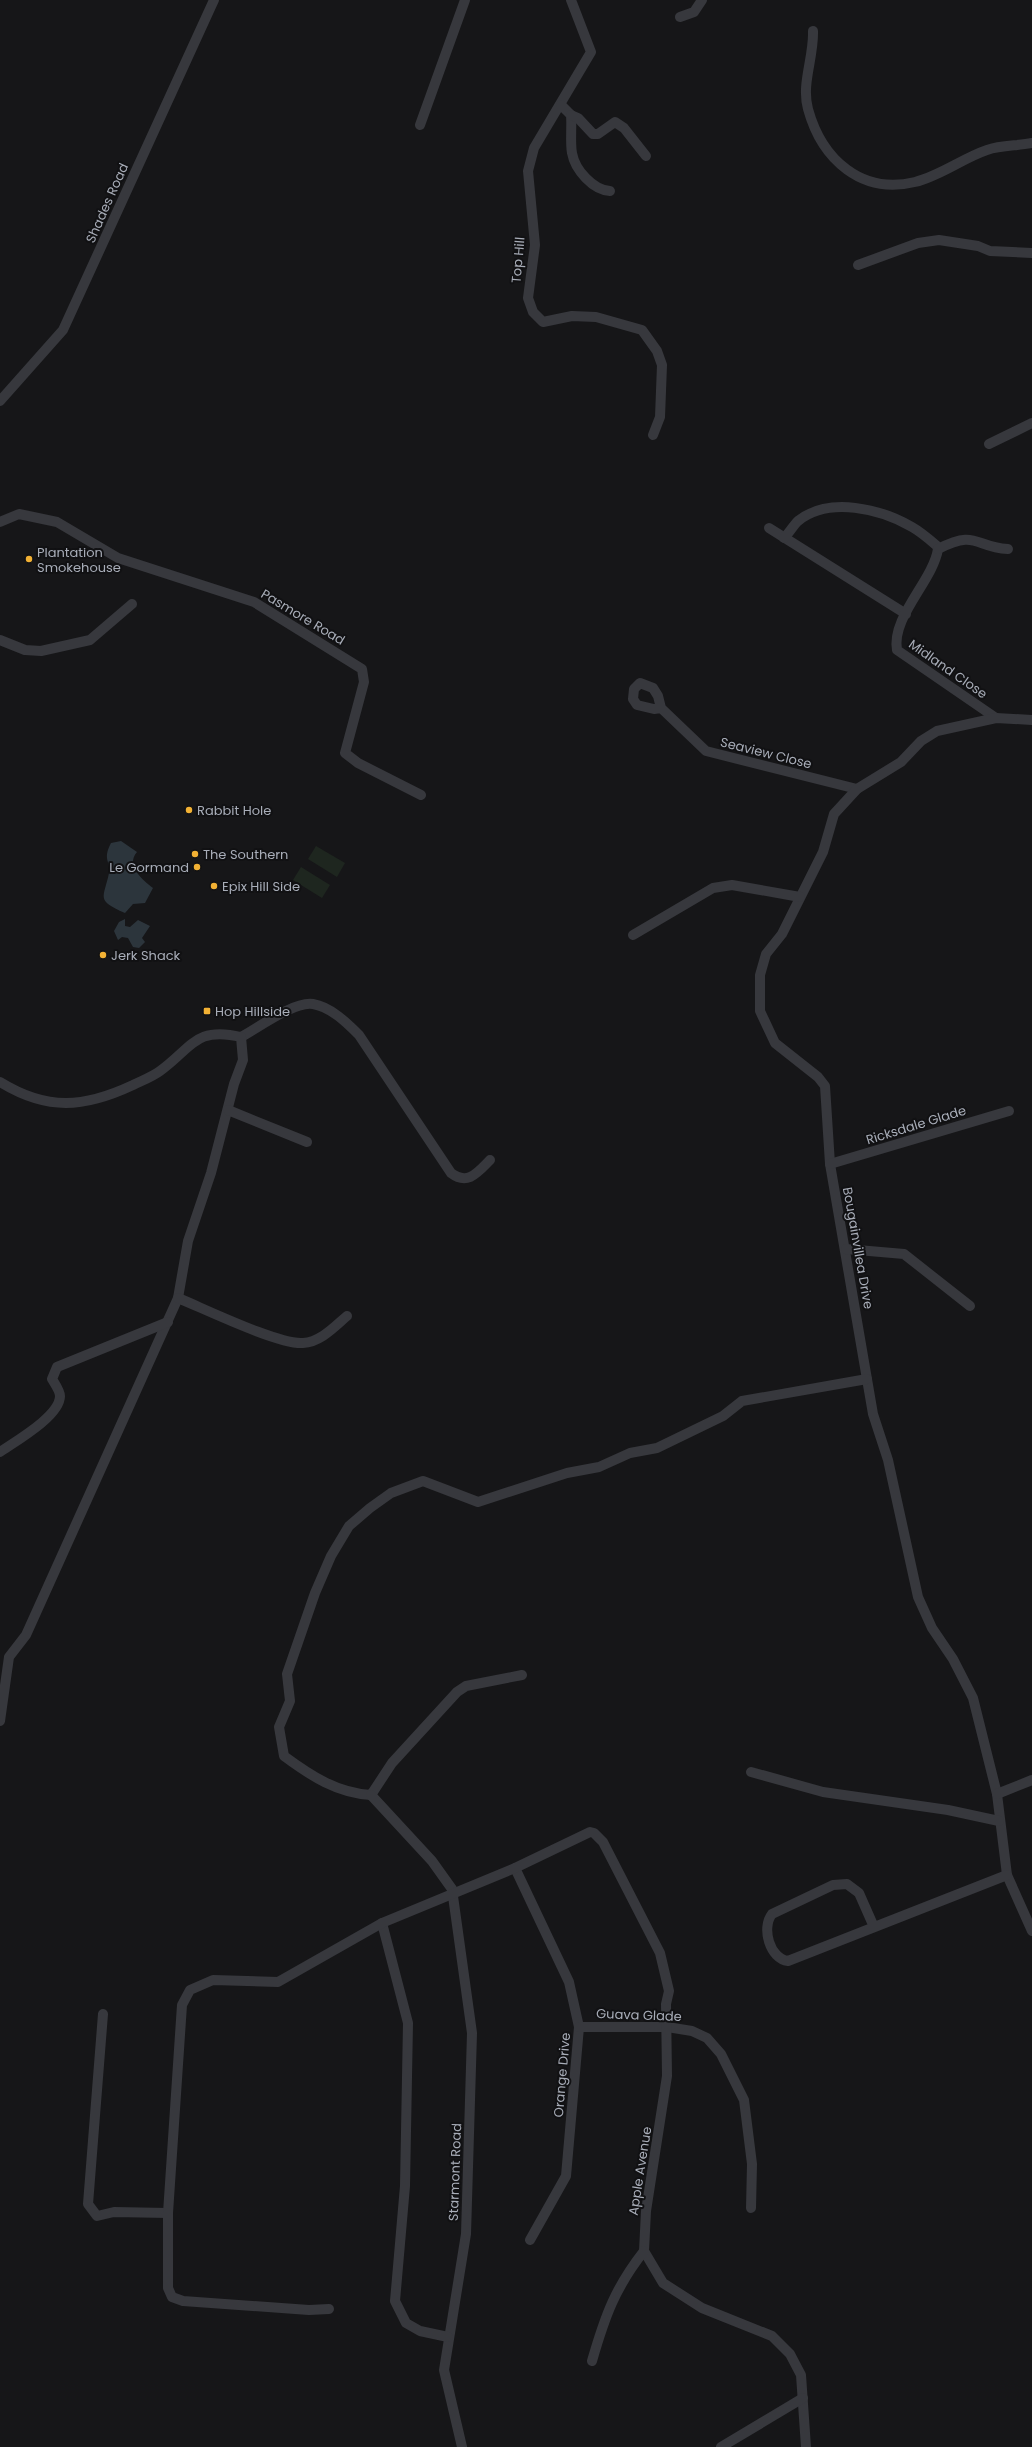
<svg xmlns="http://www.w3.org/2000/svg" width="1032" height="2447" viewBox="0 0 1032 2447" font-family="Poppins,sans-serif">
<rect width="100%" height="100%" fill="#161618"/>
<!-- green -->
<g fill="#1e261f">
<polygon points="316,846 345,863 337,877 308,859"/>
<polygon points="301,867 330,885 322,898 293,880"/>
</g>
<!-- water -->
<g fill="#2c353c">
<path d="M 121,841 L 137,852 C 125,866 143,880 153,888 L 145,903 L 133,904 L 125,913 C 95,900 104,898 109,873 C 111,861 102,860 111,843 Z"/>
<polygon points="125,919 125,926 130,927 138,920 150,926 142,938 145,942 139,948 133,947 128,938 122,937 118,940 114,931 119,922"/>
</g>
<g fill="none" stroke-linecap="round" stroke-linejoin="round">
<!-- minor -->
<g stroke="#37383d" stroke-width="10">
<polyline points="571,0 591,52 534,148 528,171 535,245 528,298 533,312 543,322 572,316 596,317 642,330 657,351 662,365 660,417 653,435"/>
<polyline points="680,17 694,12 702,0"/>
<path d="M 813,31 C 814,57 801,84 808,109 C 822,160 862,195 915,182 C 940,176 963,158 987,150 C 1001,145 1018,146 1032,143"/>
<path d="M 561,105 L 571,115 C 572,126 570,143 572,153 C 575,170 593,190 610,191"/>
<polyline points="571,115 578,118 593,134 598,134 615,122 624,128 646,156"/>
<polyline points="420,125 465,0"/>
<polyline points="858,265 918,243 939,240 978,246 990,251 1032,253"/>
<polyline points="0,401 63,330 214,0"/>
<polyline points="989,444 1032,423"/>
<polyline points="0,522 19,514 57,522 118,558 254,602 362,669 364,682 345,753 358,763 421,795"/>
<polyline points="769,528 906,614"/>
<path d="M 784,538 C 789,533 793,526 798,521 C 829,496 881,509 912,527 C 921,532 929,539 937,546 L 938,549"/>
<path d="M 938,549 C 933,581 891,617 897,650 L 996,718"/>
<path d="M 938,549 C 977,529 974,547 1008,549"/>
<polyline points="0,640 25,650 41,651 90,640 132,604"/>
<polyline points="661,708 654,709 637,705 633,699 634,689 640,683 653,688 658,696 661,708 706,751 857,789"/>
<polyline points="1032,720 996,718 937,731 921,741 901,762 857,789 834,814 823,852 782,934 766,954 760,975 760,1011 775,1043 818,1077 825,1086 830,1164 873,1414 888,1460 918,1597 932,1628 953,1659 973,1698 997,1794 1007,1875 1032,1931"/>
<polyline points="633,935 713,888 732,885 800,897"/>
<path d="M 241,1037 C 258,1028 294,1001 313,1004 C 331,1007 347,1023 359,1035 L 451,1173 C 468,1186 478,1172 490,1160"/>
<path d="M 0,1082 C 47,1111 84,1108 133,1085 C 141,1081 152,1077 160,1071 C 192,1048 195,1026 241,1037 L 243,1060 L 234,1084 L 211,1173 L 188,1241 L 178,1298 L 26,1635 L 9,1657 L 0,1721"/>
<polyline points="228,1110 307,1142"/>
<polyline points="830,1164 1009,1111"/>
<polyline points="846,1249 904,1254 970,1306"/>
<path d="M 178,1298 C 205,1309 279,1345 303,1343 C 321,1342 335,1326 347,1316"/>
<path d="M 0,1452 C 16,1441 60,1416 60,1396 C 60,1391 55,1384 52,1379 L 57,1367 L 168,1322"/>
<path d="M 522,1675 L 466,1686 L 457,1692 L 392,1763 L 371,1795 C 337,1793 311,1776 284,1756 L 279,1727 L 290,1701 L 287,1674 L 315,1593 L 331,1556 L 349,1526 L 370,1508 L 391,1493 L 423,1481 L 478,1502 L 567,1473 L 599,1467 L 630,1453 L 657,1448 L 723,1416 L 742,1401 L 867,1379"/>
<polyline points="751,1772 823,1792 948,1810 999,1821"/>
<polyline points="997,1794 1032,1780"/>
<polyline points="371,1795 432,1861 452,1889 472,2033 466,2234 444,2370 462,2447"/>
<polyline points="515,1868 569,1982 579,2027 566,2176 530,2240"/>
<polyline points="382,1923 408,2023 405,2186 395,2301 406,2323 420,2331 448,2337"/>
<path d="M 874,1927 L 859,1893 L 847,1884 L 833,1885 L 772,1914 C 761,1928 770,1959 788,1961 L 1007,1875"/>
<polyline points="103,2014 88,2204 97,2216 114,2212 168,2213"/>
<polyline points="579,2027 667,2027 692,2031 707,2038 721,2054 744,2100 752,2164 751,2208"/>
<polyline points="329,2309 309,2310 183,2301 172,2297 168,2288 168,2213 182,2005 190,1990 213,1980 278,1982 382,1923 515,1868 590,1832 594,1833 603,1842 660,1953 669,1991 666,2004 667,2076 646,2211 644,2251 663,2283 702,2308 772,2336 790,2354 801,2375 806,2447"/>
<path d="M 592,2361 C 605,2316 615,2288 644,2251"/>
<polyline points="721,2447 803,2398"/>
</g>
</g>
<!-- markers -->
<g fill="#f2b134" stroke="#111113" stroke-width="1.5">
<circle cx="29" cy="559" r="4"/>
<circle cx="189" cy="810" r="4"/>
<circle cx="195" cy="854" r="4"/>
<circle cx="197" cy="867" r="4"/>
<circle cx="214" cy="886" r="4"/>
<circle cx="103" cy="955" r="4"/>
<rect x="203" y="1007" width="8" height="8" rx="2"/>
</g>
<g text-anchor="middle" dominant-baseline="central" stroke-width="4" stroke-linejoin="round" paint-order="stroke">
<!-- street labels -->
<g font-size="13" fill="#a8adb8" stroke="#111113">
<text transform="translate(107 203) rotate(-66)">Shades Road</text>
<text transform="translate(518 260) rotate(-85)">Top Hill</text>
<text transform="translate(303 617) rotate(31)">Pasmore Road</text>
<text transform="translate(948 669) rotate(35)">Midland Close</text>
<text transform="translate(766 753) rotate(14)">Seaview Close</text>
<text transform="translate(916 1125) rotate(-17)">Ricksdale Glade</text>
<text transform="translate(858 1248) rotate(80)">Bougainvillea Drive</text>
<text transform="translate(639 2015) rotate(2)">Guava Glade</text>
<text transform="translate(562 2075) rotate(-85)">Orange Drive</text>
<text transform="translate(640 2171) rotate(-81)">Apple Avenue</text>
<text transform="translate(455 2172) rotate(-88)">Starmont Road</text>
</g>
<!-- poi labels -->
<g font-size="13" fill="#a8adb8" stroke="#111113" text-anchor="start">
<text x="37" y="552">Plantation<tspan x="37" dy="15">Smokehouse</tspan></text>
<text x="197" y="810">Rabbit Hole</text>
<text x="203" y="854">The Southern</text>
<text x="189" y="867" text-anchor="end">Le Gormand</text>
<text x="222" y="886">Epix Hill Side</text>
<text x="111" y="955">Jerk Shack</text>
<text x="215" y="1011">Hop Hillside</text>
</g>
</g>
</svg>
